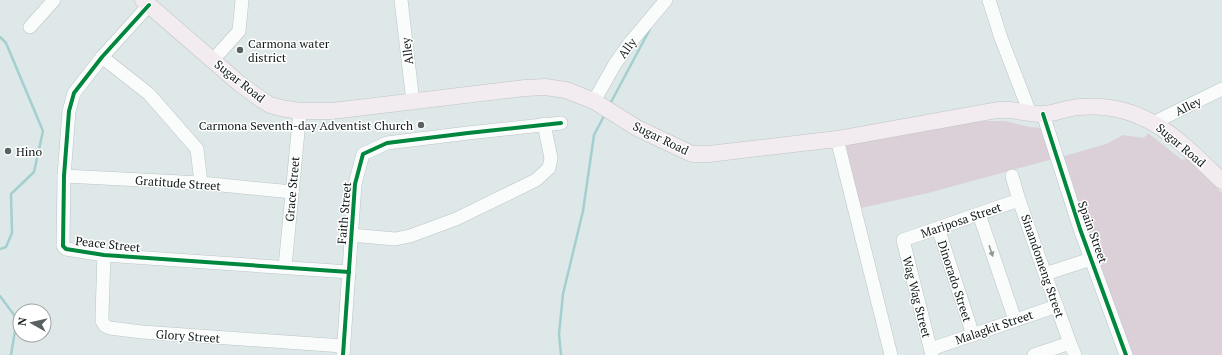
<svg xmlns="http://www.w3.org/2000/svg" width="1222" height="355" viewBox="0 0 1222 355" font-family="'PT Serif',serif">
<rect width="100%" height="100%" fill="#dee8e8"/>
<!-- green -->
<g fill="#dbd0d8">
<polygon points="983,121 1005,121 1030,127 1042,128 1053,159 928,193 861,208 845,141"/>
<polygon points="1148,133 1182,160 1187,158 1222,193 1222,355 1130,355 1061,157 1106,144 1123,135 1144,138"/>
</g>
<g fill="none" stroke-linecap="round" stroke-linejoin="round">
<!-- stream -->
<g stroke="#a4cfcf" stroke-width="2.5">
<polyline points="0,37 6,43 43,131 34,172 11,194 12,233 6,247 0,249"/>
<polyline points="610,104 650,29"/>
<polyline points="0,296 17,319 11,355"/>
<polyline points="561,355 559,334 563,294 583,211 594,135 605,114"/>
</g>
<defs>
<g id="minor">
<polyline points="401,0 413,102"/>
<polyline points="989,0 1001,38 1030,113"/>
<polyline points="149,5 102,57 74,93 69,111 64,176 63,246 66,249 104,255 349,272"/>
<polyline points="30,27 54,0"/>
<polyline points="102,57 149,94 197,149 201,183"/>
<polyline points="213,60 239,31 242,0"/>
<polyline points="594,101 615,64 629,44 666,0"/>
<polyline points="1043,114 1080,229 1126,355"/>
<polyline points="1153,123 1222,89"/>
<polyline points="837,139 891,355"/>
<polyline points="64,176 201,183 292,192"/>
<polyline points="1012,176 1019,200 1045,274 1070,343 1075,355"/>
<polyline points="979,214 1015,320"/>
<polyline points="938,228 973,335"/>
<polyline points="351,235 395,239 410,236 456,219 536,180 549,168 551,158 544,124"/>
<polyline points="104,255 102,316 102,321 105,326 110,328 142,332 343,346"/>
<polyline points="285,267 300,111"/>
<polyline points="1045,274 1091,259"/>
<polyline points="931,349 1057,306"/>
<polyline points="343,355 355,184 363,154 387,143 468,133 561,123"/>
<polyline points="932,355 903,240 1019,200"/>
<polyline points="1034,355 1070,343"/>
</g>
<path id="major" d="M 143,0 L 240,84 L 262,100 L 270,105 L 281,108 L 300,111 L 332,111 L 525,88 L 545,87 L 566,90 L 594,101 L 637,128 L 692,154 L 709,154 L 837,139 L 992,111 C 998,110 1004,109 1010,110 C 1021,111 1033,115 1044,114 C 1056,113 1067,108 1079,107 C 1144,101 1179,140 1222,181"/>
</defs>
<!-- minor casing -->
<use href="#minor" stroke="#bcc4c4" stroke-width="14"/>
<!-- major casing -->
<use href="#major" stroke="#bfc4c4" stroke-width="17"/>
<!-- minor -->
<use href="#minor" stroke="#fafcfc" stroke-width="13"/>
<!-- major -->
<use href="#major" stroke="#f2ebef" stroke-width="16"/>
<defs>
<g id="cycleway">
<polyline points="149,5 102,57 74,93 69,111 64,176 63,246 66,249 104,255 349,272"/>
<polyline points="1043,114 1080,229 1126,355"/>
<polyline points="343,355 355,184 363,154 387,143 468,133 561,123"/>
</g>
</defs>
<!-- cycleway casing -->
<use href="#cycleway" stroke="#fff" stroke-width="6"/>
<!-- cycleway -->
<use href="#cycleway" stroke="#00873e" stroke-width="4"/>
</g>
<!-- one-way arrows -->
<defs><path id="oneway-solid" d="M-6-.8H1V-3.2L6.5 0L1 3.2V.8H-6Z"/></defs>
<use fill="#919595" href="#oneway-solid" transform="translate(991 251) rotate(71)"/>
<!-- markers -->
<g fill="#596161" stroke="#fff" stroke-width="1.5">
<circle cx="240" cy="50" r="4"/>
<circle cx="421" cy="125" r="4"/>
<circle cx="8" cy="151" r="4"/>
</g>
<g text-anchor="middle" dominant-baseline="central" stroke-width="3" stroke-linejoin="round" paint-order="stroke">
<!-- poi labels -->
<g font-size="12" fill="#111818" stroke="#fff" text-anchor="start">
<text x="248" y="43">Carmona water<tspan x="248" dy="14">district</tspan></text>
<text x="413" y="125" text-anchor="end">Carmona Seventh-day Adventist Church</text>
<text x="16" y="151">Hino</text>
</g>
<!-- street labels -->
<g font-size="12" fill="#111818" stroke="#fff">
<text transform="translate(627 48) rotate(-53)">Ally</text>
<text transform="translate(407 51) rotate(-97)">Alley</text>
<text transform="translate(240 81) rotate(38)">Sugar Road</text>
<text transform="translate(1188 106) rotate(-26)">Alley</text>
<text transform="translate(661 138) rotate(26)">Sugar Road</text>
<text transform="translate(1181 145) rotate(40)">Sugar Road</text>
<text transform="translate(178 183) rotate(4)">Gratitude Street</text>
<text transform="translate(292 189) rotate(-85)">Grace Street</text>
<text transform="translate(344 213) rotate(-85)">Faith Street</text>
<text transform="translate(961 220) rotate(-19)">Mariposa Street</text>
<text transform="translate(1093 232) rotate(70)">Spain Street</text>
<text transform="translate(108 244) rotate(6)">Peace Street</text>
<text transform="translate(1043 266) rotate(71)">Sinandomeng Street</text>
<text transform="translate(955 281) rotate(72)">Dinorado Street</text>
<text transform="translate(917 297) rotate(76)">Wag Wag Street</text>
<text transform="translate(994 327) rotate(-19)">Malagkit Street</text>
<text transform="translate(188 336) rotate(4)">Glory Street</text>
</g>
</g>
<!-- north arrow -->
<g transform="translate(32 323) rotate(278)"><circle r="19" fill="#ffffff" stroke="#a0a3a3"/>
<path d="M0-3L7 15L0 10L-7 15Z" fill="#596161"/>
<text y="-6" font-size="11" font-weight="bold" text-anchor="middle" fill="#111818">N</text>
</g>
</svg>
